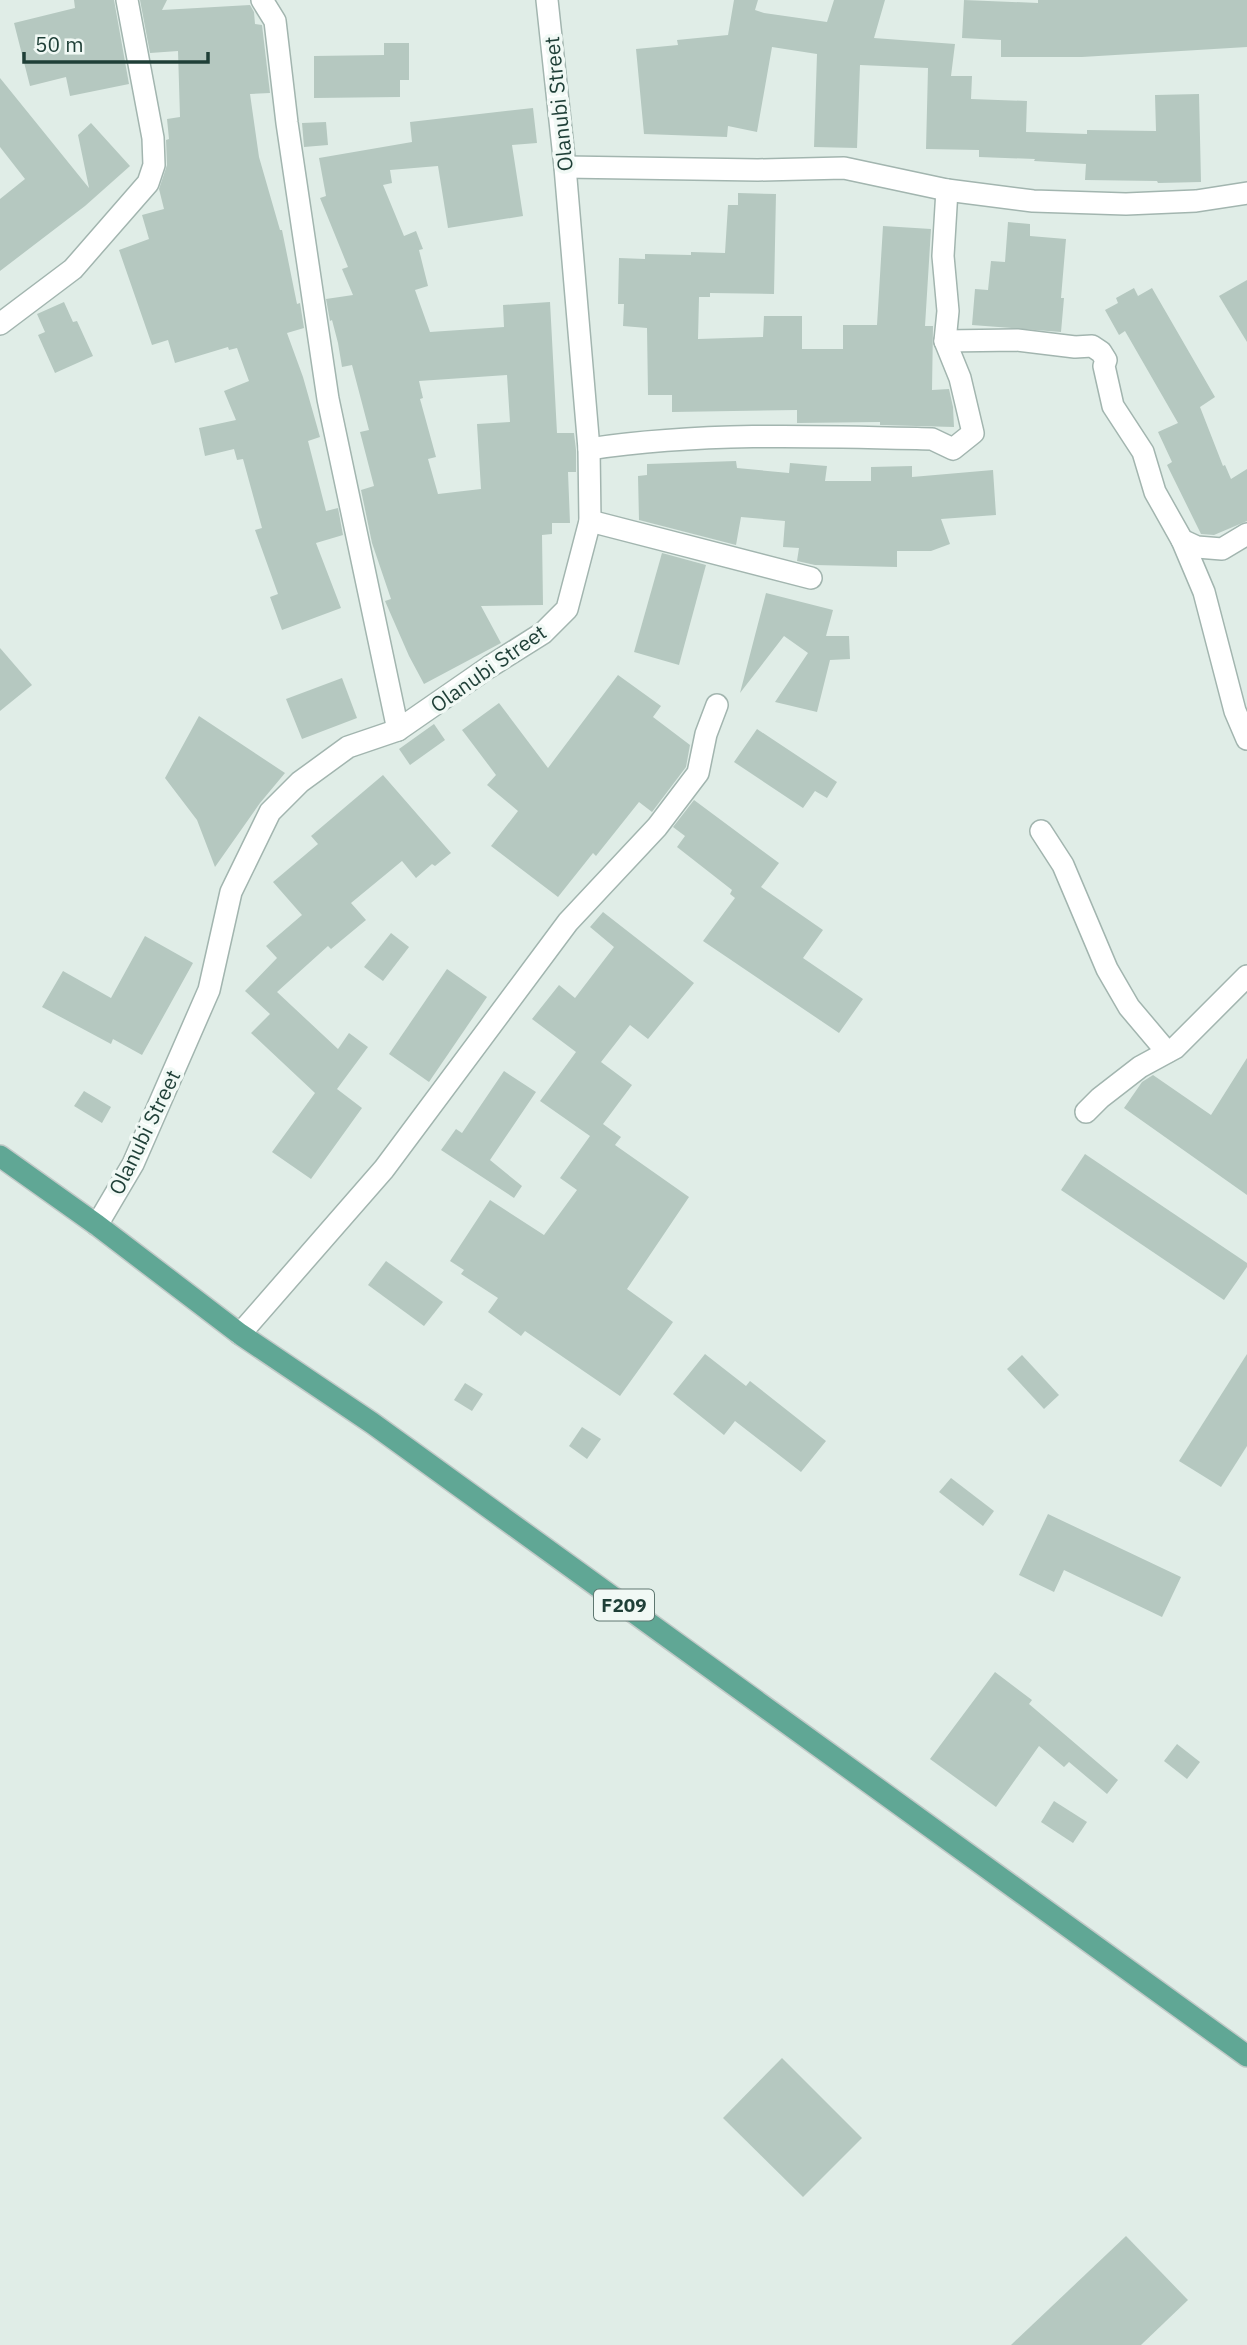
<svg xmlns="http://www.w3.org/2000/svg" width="1247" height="2345" viewBox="0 0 1247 2345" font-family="'IBM Plex Sans',sans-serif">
<rect width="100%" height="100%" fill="#e0ede7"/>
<!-- building -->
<g fill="#b5c8c0" fill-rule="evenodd">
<polygon points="74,0 114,0 129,84 70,96 66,77 30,86 14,23 75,8"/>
<polygon points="140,0 167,0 162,10 250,5 254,12 255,24 262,25 270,93 250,94 259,157 280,230 282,230 297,304 300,303 304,328 287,333 303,377 320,437 308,441 326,511 338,508 343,535 316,543 341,608 282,630 270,597 278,594 255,530 262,528 243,459 237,460 234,449 205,456 199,428 236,420 224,391 249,381 237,348 229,350 228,347 175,363 168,340 152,345 119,250 149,239 142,215 164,209 159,189 167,165 166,140 169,139 167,119 180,117 178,51 150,53"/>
<polygon points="734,0 758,0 755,10 764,13 827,22 834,0 885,0 874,38 955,44 951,76 972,76 971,99 1027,101 1026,132 1087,134 1087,130 1156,131 1155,95 1199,94 1201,182 1158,183 1157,181 1085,180 1086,164 1034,161 1035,159 979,157 979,150 926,149 928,68 860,65 857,148 814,147 817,54 772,47 757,132 728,126 727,137 644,134 636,49 678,45 677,40 728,35"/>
<polygon points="964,0 1038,3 1038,0 1247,0 1247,47 1082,57 1001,57 1001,40 962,38"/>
<polygon points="384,43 409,43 409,80 400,80 400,97 314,98 314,56 384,55"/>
<polygon points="0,78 89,188 78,135 91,123 130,166 85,206 0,271 0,199 25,179 0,147"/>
<path d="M 533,108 L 537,143 L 512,145 L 523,216 L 448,228 L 438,166 L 390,170 L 392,183 L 383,185 L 404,236 L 416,231 L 423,249 L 419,250 L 428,286 L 415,290 L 430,332 L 504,327 L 503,305 L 550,302 L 557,433 L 574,433 L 576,450 L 576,472 L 568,472 L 570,523 L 552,523 L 552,534 L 542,535 L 543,605 L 481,606 L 501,643 L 424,684 L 409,656 L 385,601 L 391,599 L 372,543 L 361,490 L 374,486 L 360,432 L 369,430 L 352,365 L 342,367 L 338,343 L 332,320 L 330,321 L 326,299 L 353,295 L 342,269 L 348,267 L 320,198 L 326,196 L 319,158 L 412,142 L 410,122 ZM 507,375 L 510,422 L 477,424 L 481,489 L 438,494 L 428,459 L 436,457 L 420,399 L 423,398 L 419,381 Z"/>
<polygon points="326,122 328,145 304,147 302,123"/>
<polygon points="738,193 776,194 774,294 710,293 710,297 699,297 698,339 763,337 764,316 802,316 802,349 843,349 843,325 877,325 883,226 931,229 925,326 933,326 932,390 949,389 953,407 954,427 880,425 880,422 797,423 797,410 672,412 672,395 648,395 647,328 623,326 624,304 618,304 619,258 645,259 645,254 691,255 691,252 725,253 728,205 738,205"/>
<polygon points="1008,222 1030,224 1030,236 1066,239 1061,298 1064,298 1061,332 972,325 975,289 988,290 991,261 1005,262"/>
<polygon points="1247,280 1247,342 1219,296"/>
<polygon points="1134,288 1138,296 1152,288 1215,397 1200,407 1223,466 1225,465 1231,479 1247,469 1247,521 1214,535 1201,534 1167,465 1172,462 1158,432 1178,423 1125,331 1119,335 1105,310 1118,303 1116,298"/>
<polygon points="64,302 73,322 77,321 93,356 55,373 38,335 45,332 37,314"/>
<polygon points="736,461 737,468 789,473 790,463 827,466 825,481 871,481 871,467 912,466 912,477 993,470 996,515 941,519 950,544 931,551 897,551 897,567 815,565 797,561 799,548 783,547 785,521 741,517 736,545 639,520 638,476 647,475 647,464"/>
<polygon points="662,553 706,565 679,665 634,652"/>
<polygon points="766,593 833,610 826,636 849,636 850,659 830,660 817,712 775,702 808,653 784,636 740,693"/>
<polygon points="0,648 32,685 0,711"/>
<polygon points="618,675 661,706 653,717 690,745 686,767 652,812 639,802 596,856 593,853 558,897 491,846 518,811 487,785 496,775 462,730 499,703 548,768"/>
<polygon points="342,678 357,718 302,739 286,699"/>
<polygon points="199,716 285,773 260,803 215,867 197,820 165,778"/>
<polygon points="434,724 445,740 410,765 399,749"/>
<polygon points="757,729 837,782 827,798 815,791 803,808 734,762"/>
<polygon points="383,775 451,853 435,866 432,864 416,878 402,861 351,903 366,920 331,949 328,946 277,992 338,1049 349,1033 368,1047 337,1089 362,1108 311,1179 272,1152 315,1093 251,1033 270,1014 245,991 277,958 266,946 302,915 273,882 318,844 311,836"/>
<polygon points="694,800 779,863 761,887 823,930 803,958 863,999 839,1033 703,941 735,898 730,894 732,890 677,847 685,836 673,827"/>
<polygon points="603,912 694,983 648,1039 630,1025 601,1062 632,1085 603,1124 621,1137 615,1145 689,1197 627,1289 673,1322 620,1396 525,1331 521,1336 488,1312 498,1298 461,1274 464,1270 450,1261 490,1200 544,1235 577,1190 560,1178 590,1136 540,1101 576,1052 532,1019 559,985 575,998 614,947 590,927"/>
<polygon points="391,933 409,947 383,981 364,967"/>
<polygon points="145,936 193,963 142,1055 113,1039 111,1044 42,1007 63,971 111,998"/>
<polygon points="447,969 487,997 429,1082 389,1054"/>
<polygon points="1247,1058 1247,1195 1124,1108 1142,1082 1153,1075 1211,1115"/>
<polygon points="504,1071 536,1092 490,1160 522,1186 514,1198 441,1150 456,1129 462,1133"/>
<polygon points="84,1091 111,1107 102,1123 74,1106"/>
<polygon points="1085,1154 1247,1263 1247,1267 1224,1300 1061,1190"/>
<polygon points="386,1261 443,1302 424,1326 368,1285"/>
<polygon points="705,1354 746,1386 750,1381 826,1441 801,1472 735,1421 724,1435 673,1394"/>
<polygon points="1247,1354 1247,1446 1221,1487 1179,1461"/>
<polygon points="1022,1355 1059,1395 1044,1409 1007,1369"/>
<polygon points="465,1383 483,1394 472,1411 454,1400"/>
<polygon points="582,1427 601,1439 587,1459 569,1446"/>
<polygon points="951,1478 994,1511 983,1526 939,1492"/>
<polygon points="1048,1514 1181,1577 1162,1617 1064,1570 1054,1592 1019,1575"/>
<polygon points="995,1672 1032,1700 1029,1704 1118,1780 1107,1794 1069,1762 1064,1767 1039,1746 996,1807 930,1759"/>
<polygon points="1177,1744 1200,1762 1187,1779 1164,1761"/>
<polygon points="1054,1801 1087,1822 1073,1843 1041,1822"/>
<polygon points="782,2058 862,2138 803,2197 723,2118"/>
<polygon points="1126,2236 1188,2300 1141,2345 1011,2345"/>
</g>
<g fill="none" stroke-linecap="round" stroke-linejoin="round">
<defs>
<g id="minor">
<polyline points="262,0 275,21 287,123 328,399 398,730"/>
<polyline points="565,167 758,170 844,168 947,190 1033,201 1126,204 1196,201 1247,193"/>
<polyline points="0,324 73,269 148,183 154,165 153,138 127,0"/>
<polyline points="945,341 1017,340 1075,347 1092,346 1101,352 1106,360 1104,366 1113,406 1143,452 1155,492 1182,540 1197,547 1222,549 1247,534"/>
<path d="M 589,449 C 703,432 818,436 932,439 L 953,449 L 973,433 L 960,378 L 945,341 L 948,311 L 943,256 L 947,190"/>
<polyline points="590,521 811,578"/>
<polyline points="1182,540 1204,592 1235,711 1247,739"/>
<polyline points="1041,831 1063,865 1107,969 1129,1007 1167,1052"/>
<polyline points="1086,1112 1100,1098 1140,1067 1175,1048 1247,976"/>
<polyline points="97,1225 133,1164 209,990 231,892 270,812 300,782 348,747 398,730 489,667 543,633 567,609 590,521 589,449 565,167 547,0"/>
<polyline points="240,1334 384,1169 568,922 657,827 698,773 706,734 717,705"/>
</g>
<polyline id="primary" points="0,1156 97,1225 240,1334 372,1423 1247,2056"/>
</defs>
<!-- minor casing -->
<use href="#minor" stroke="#a2b5af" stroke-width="24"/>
<!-- primary casing -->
<use href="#primary" stroke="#c0c9c7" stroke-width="24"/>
<!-- minor -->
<use href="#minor" stroke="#fff" stroke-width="21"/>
<!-- primary -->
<use href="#primary" stroke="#60a795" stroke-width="21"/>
</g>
<g text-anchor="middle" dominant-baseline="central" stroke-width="7" stroke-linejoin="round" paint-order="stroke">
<!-- shield labels -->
<rect fill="#f1f9f5" stroke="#5e7770" stroke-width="2" x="594" y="1589.5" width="60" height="31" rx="5"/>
<g font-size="19" font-weight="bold" fill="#1f3f37">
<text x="624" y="1605">F209</text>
</g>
<!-- street labels -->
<g font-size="21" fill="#1f3f37" stroke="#f1f9f5">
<text transform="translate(558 104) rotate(-96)">Olanubi Street</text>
<text transform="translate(488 668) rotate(-35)">Olanubi Street</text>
<text transform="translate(144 1132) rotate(-64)">Olanubi Street</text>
</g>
</g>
<!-- scale -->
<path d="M24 52v10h184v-10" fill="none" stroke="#1f3f37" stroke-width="3.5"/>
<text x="35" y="52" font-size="21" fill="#1f3f37" stroke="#f1f9f5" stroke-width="5" paint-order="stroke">50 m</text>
</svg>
